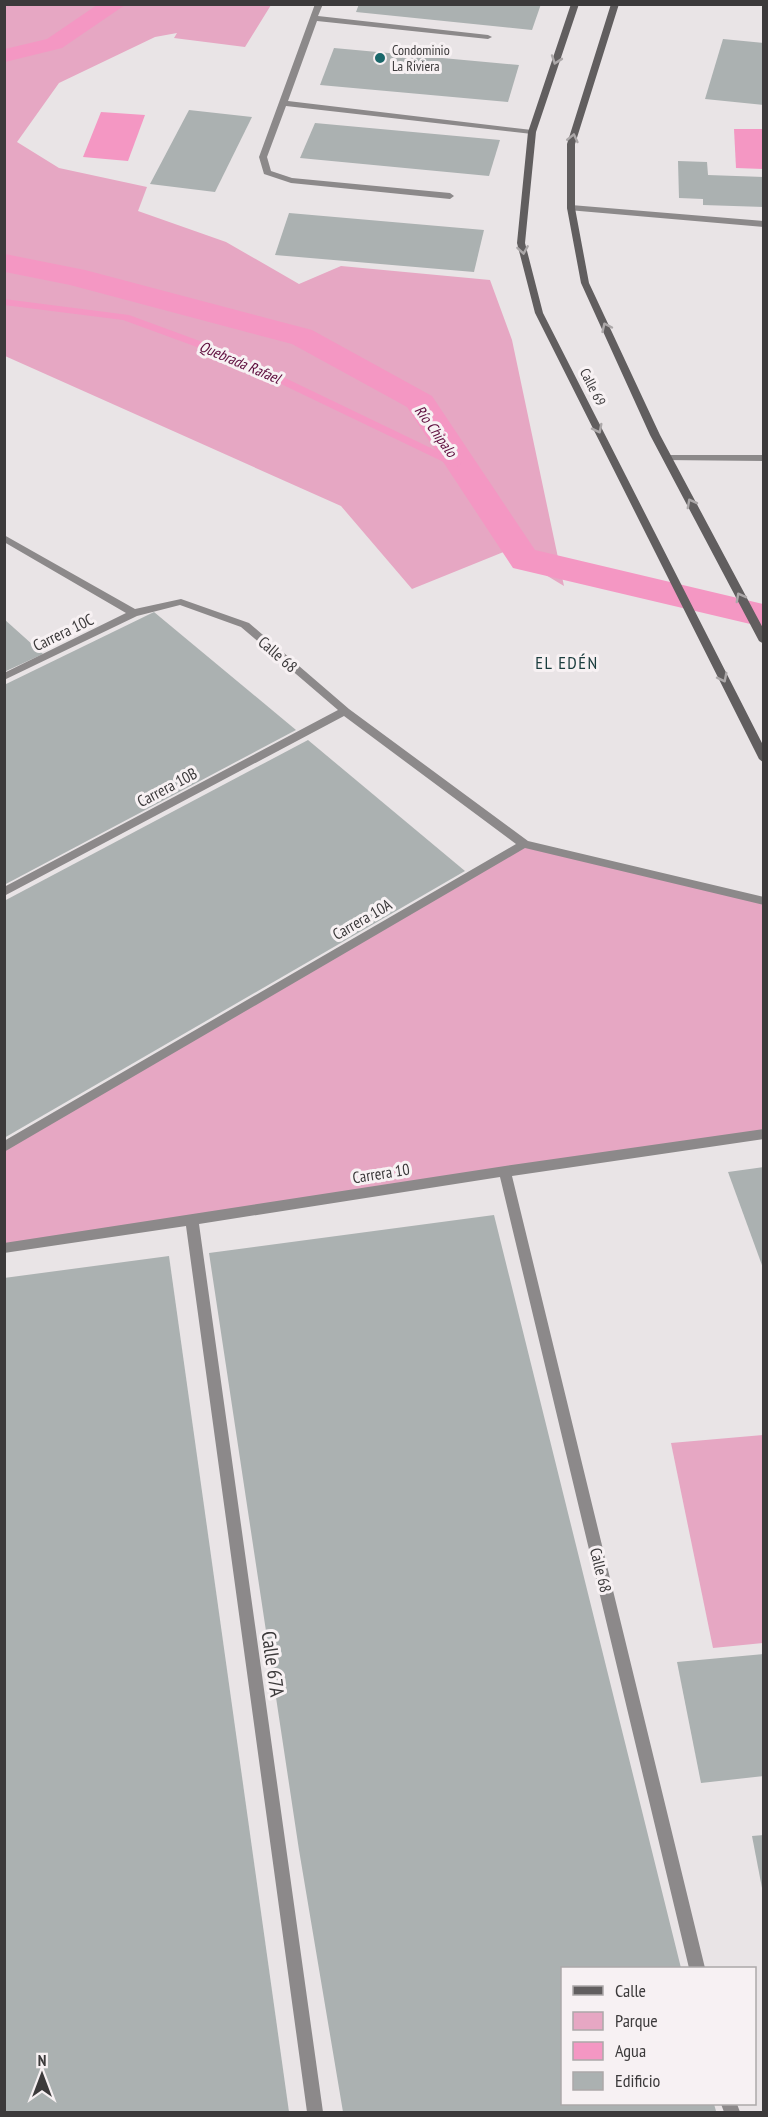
<svg xmlns="http://www.w3.org/2000/svg" width="768" height="2117" viewBox="0 0 768 2117" font-family="'PT Sans Narrow',sans-serif">
<rect width="100%" height="100%" fill="#e9e4e6"/>
<!-- green -->
<g fill="#e6a7c3">
<polygon points="5,5 271,5 245,47 174,38 177,33 155,37 59,83 17,142 59,168 147,187 138,211 226,242 299,284 341,266 490,280 512,340 564,586 506,551 412,589 341,506 5,356"/>
<polygon points="524,844 763,901 763,1134 5,1248 4,1147"/>
<polygon points="763,1435 763,1643 713,1648 671,1443"/>
</g>
<!-- water -->
<g fill="#f497c3">
<polygon points="97,5 125,5 62,48 5,62 5,49 47,39"/>
<polygon points="101,112 145,115 128,161 83,157"/>
<polygon points="734,129 763,129 763,169 736,168"/>
<polygon points="5,254 85,270 312,330 432,396 535,550 763,604 763,627 513,568 407,407 292,344 70,285 5,272"/>
</g>
<g fill="none" stroke-linecap="round" stroke-linejoin="round">
<!-- stream -->
<polygon fill="#f497c3" fill-rule="evenodd" points="4,299 129,315 235,354 462,463 456,467 452,466 227,358 123,320 4,305"/>
</g>
<!-- building -->
<g fill="#abb1b1">
<polygon points="359,4 541,4 532,30 356,12"/>
<polygon points="723,39 764,43 764,105 705,99"/>
<polygon points="334,48 519,65 508,102 320,85"/>
<polygon points="189,110 252,117 215,192 150,184"/>
<polygon points="315,123 500,140 489,176 300,158"/>
<polygon points="678,161 707,162 708,175 764,177 764,207 703,205 703,199 679,198"/>
<polygon points="289,213 484,230 474,272 275,255"/>
<polygon points="154,612 296,730 4,885 4,685"/>
<polygon points="4,619 43,654 4,672"/>
<polygon points="308,740 465,871 4,1138 4,901"/>
<polygon points="764,1167 764,1268 763,1268 728,1172"/>
<polygon points="494,1215 681,1968 562,1968 562,2104 714,2104 716,2111 343,2112 299,1850 209,1253"/>
<polygon points="169,1256 289,2112 4,2112 4,1278"/>
<polygon points="764,1654 764,1776 701,1783 677,1662"/>
<polygon points="764,1835 764,1888 762,1888 752,1836"/>
</g>
<g fill="none" stroke-linecap="round" stroke-linejoin="round">
<!-- lane -->
<g fill="#8c898a" fill-rule="evenodd">
<polygon points="571,205 764,221 764,227 568,210 567,208"/>
<polygon points="667,455 764,455 764,461 664,460 664,456"/>
</g>
<!-- street -->
<g fill="#8c898a" fill-rule="evenodd">
<polygon points="315,4 323,4 318,16 488,35 492,37 488,39 317,21 288,101 532,130 536,132 532,134 286,106 267,157 271,171 292,178 450,193 454,196 450,199 291,183 264,174 259,157"/>
<polygon points="4,535 135,609 181,599 249,623 349,709 528,841 764,897 764,905 525,848 4,1152 4,1141 516,844 344,716 4,896 4,887 338,710 241,627 180,605 137,616 4,680 4,673 126,613 4,542"/>
<polygon points="764,1129 764,1139 512,1176 705,1968 689,1968 500,1177 199,1224 323,2112 307,2112 186,1226 4,1253 4,1243 505,1166"/>
<polygon points="721,2104 737,2104 740,2112 724,2112"/>
</g>
<!-- secondary -->
<g fill="#615e5f" fill-rule="evenodd">
<polygon points="571,4 579,4 536,132 525,243 543,313 764,747 764,763 759,759 535,313 517,243 528,132"/>
<polygon points="611,4 619,4 575,144 575,208 589,283 660,435 764,630 764,644 759,641 650,435 581,283 567,208 567,144"/>
</g>
</g>
<!-- one-way arrows -->
<defs><path id="oneway-chevron" d="M-2-3.5L2.5 0L-2 3.5" fill="none" stroke-width="1.6" stroke-linecap="round" stroke-linejoin="round" transform="scale(1.5)"/></defs>
<g stroke="#aca8a9">
<use href="#oneway-chevron" transform="translate(556 60) rotate(109)"/>
<use href="#oneway-chevron" transform="translate(573 138) rotate(-77)"/>
<use href="#oneway-chevron" transform="translate(523 250) rotate(81)"/>
<use href="#oneway-chevron" transform="translate(606 327) rotate(-115)"/>
<use href="#oneway-chevron" transform="translate(598 429) rotate(63)"/>
<use href="#oneway-chevron" transform="translate(691 503) rotate(-118)"/>
<use href="#oneway-chevron" transform="translate(740 597) rotate(-118)"/>
<use href="#oneway-chevron" transform="translate(723 678) rotate(63)"/>
</g>
<!-- markers -->
<circle fill="#19676a" stroke="#f7f1f3" stroke-width="2" cx="380" cy="58" r="6"/>
<g text-anchor="middle" dominant-baseline="central" stroke-width="6" stroke-linejoin="round" paint-order="stroke">
<!-- far-poi labels -->
<g font-size="14" fill="#3c3a3b" stroke="#f7f1f3" text-anchor="start">
<text x="392" y="50">Condominio<tspan x="392" dy="16">La Riviera</tspan></text>
</g>
<!-- far-street labels -->
<g font-size="14" fill="#3c3a3b" stroke="#f7f1f3">
<text transform="translate(593 387) rotate(63)">Calle 69</text>
</g>
<!-- far-water labels -->
<g font-size="15" font-style="italic" fill="#5c0a3b" stroke="#f7f1f3">
<text transform="translate(240 362) rotate(23)">Quebrada Rafael</text>
<text transform="translate(436 431) rotate(54)">Río Chipalo</text>
</g>
<!-- street labels -->
<g font-size="16" fill="#3c3a3b" stroke="#f7f1f3">
<text transform="translate(63 632) rotate(-26)">Carrera 10C</text>
<text transform="translate(278 654) rotate(41)">Calle 68</text>
<text transform="translate(167 787) rotate(-28)">Carrera 10B</text>
<text transform="translate(362 919) rotate(-30)">Carrera 10A</text>
<text transform="translate(381 1173) rotate(-9)">Carrera 10</text>
<text transform="translate(601 1570) rotate(76)">Calle 68</text>
</g>
<!-- neighbourhood labels -->
<g font-size="18" letter-spacing="1.5" fill="#1a3d3e" stroke="#f7f1f3">
<text x="567" y="662">EL EDÉN</text>
</g>
<!-- near-street labels -->
<g font-size="20" fill="#3c3a3b" stroke="#f7f1f3">
<text transform="translate(273 1664) rotate(82)">Calle 67A</text>
</g>
</g>
<!-- border -->
<rect width="768" height="2117" fill="none" stroke="#3c3a3b" stroke-width="12"/>
<!-- legend -->
<rect x="561" y="1967" width="195" height="138" fill="#f7f1f3" stroke="#aca8a9" stroke-width="1.5"/>
<rect x="573" y="1986" width="30" height="9" fill="#615e5f" stroke="#aca8a9" stroke-width="1.5"/>
<text x="615" y="1997" font-size="18" fill="#3c3a3b">Calle</text>
<rect x="573" y="2012" width="30" height="18" fill="#e6a7c3" stroke="#aca8a9" stroke-width="1.5"/>
<text x="615" y="2027" font-size="18" fill="#3c3a3b">Parque</text>
<rect x="573" y="2042" width="30" height="18" fill="#f497c3" stroke="#aca8a9" stroke-width="1.5"/>
<text x="615" y="2057" font-size="18" fill="#3c3a3b">Agua</text>
<rect x="573" y="2072" width="30" height="18" fill="#abb1b1" stroke="#aca8a9" stroke-width="1.5"/>
<text x="615" y="2087" font-size="18" fill="#3c3a3b">Edificio</text>
<!-- north arrow -->
<g transform="translate(42 2075)" stroke="#f7f1f3" stroke-width="4.5" paint-order="stroke">
<path d="M0-4.5L10 22L0 15L-10 22Z" fill="#3c3a3b"/>
<text y="-9" font-size="16" font-weight="bold" text-anchor="middle" fill="#3c3a3b">N</text>
</g>
</svg>
